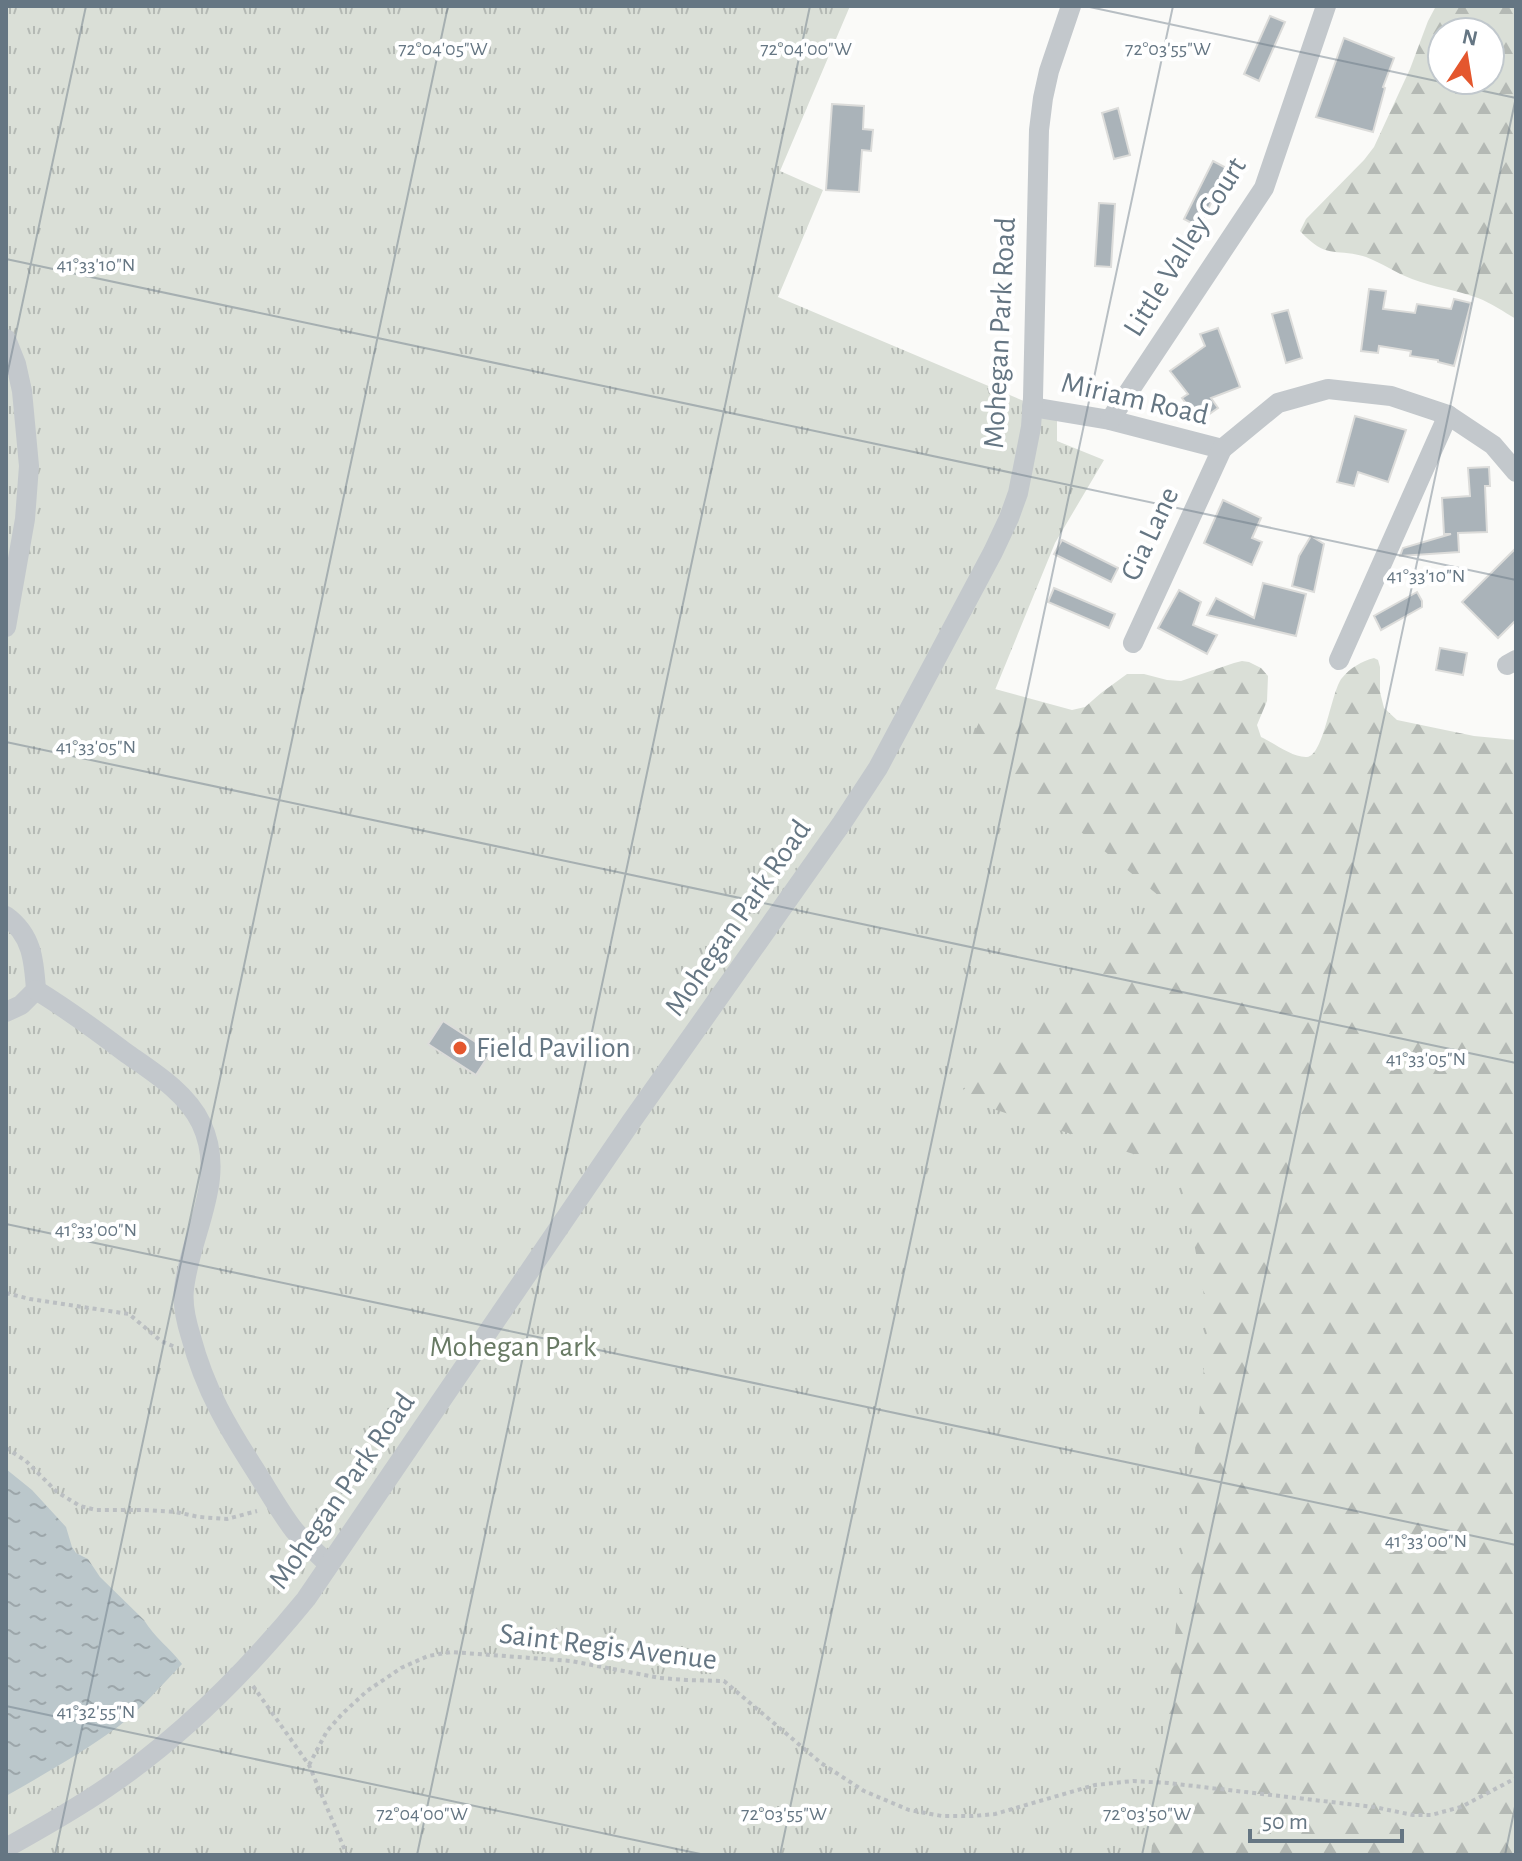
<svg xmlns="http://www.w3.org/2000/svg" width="1522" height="1861" viewBox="0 0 1522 1861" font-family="'Alegreya Sans',sans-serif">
<defs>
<pattern id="forest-firs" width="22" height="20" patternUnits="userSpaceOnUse" patternTransform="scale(2)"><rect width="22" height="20" fill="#dadfd7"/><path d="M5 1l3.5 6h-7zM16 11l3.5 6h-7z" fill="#b4b9b4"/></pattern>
<pattern id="park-tufts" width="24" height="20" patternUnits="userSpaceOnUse" patternTransform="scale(2)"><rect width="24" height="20" fill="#dadfd7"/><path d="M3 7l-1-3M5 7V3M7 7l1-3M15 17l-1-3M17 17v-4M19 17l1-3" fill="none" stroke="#b4b9b4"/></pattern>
<pattern id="water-ripples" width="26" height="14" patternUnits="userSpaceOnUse" patternTransform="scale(2)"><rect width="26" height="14" fill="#bbc7cb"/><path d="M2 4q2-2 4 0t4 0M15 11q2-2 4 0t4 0" fill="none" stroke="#9ca6aa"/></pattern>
</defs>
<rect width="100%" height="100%" fill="#fafaf8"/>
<!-- forest -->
<g fill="url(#forest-firs)" fill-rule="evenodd">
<path d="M 1436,6 L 1516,6 L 1516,319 C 1504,312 1491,303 1478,298 C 1456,290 1433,287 1412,279 C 1396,273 1382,263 1366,257 C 1334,247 1328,261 1300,231 L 1306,219 L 1364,160 L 1374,147 L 1410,69 L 1428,21 ZM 1442,32 L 1490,32 L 1490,80 L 1442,80 Z"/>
<path d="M 1374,658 L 1378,660 L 1380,667 L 1380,692 L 1384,708 L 1397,720 L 1474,736 L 1516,740 L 1516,1855 L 298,1855 L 995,689 L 1072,710 L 1085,707 L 1101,693 L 1127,674 L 1144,674 L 1167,680 L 1181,681 L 1234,663 L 1242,661 L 1249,662 L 1261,668 L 1268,676 L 1267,701 L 1257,725 L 1261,737 C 1274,743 1293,758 1307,757 C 1324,756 1331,691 1342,678 C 1350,668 1362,661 1374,658 Z"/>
</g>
<!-- park -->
<polygon fill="url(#park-tufts)" points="6,6 850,6 780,171 823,190 778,297 1057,415 1057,441 1104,460 1055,543 995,690 970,741 1164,900 956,1097 1180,1169 1209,1322 1151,1855 6,1855"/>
<!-- water -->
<path fill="url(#water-ripples)" d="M 6,1469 L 32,1490 L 66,1527 L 72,1547 L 76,1553 L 88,1559 L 100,1577 L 144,1620 C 154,1637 170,1648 182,1664 C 162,1685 142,1708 119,1726 C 85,1751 43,1775 6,1796 Z"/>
<!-- building -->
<g fill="#aab3b9" stroke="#dcdcda" stroke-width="2">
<polygon points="1270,16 1285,22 1259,81 1244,74"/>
<polygon points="1344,38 1394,58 1383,87 1385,88 1373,132 1316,117"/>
<polygon points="832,104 864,106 863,129 873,130 871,151 862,150 859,192 826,190"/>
<polygon points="1118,108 1130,155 1114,159 1102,113"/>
<polygon points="1213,161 1228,169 1199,227 1184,219"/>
<polygon points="1099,203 1115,204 1111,267 1095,266"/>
<polygon points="1369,289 1386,291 1383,309 1415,313 1417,304 1451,309 1454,299 1471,303 1454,366 1438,362 1438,360 1410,356 1411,351 1379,346 1378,353 1361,351"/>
<polygon points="1288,310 1302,358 1286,363 1272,314"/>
<polygon points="1218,328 1240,387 1211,398 1218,408 1205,417 1198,407 1192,411 1182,398 1188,394 1170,371 1205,346 1200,334"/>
<polygon points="1355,416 1406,430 1388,482 1358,472 1354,486 1337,482"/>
<polygon points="1489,467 1490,486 1485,486 1487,532 1458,533 1459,552 1400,556 1403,548 1451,534 1444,534 1442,498 1470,496 1468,468"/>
<polygon points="1223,500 1261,518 1252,538 1262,542 1252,565 1204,543"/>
<polygon points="1311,536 1324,544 1314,592 1292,586 1299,556"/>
<polygon points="1062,540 1118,568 1111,582 1054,554"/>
<polygon points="1516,548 1516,620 1498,638 1462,602"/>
<polygon points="1263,583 1306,594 1296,636 1207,615 1216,598 1254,618"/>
<polygon points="1054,588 1115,614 1109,628 1048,602"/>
<polygon points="1179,590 1201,602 1193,625 1217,635 1207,654 1158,628"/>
<polygon points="1417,592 1422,601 1422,607 1381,630 1374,616"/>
<polygon points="1440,648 1467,653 1463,675 1436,670"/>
<polygon points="443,1021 491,1052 476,1075 428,1044"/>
</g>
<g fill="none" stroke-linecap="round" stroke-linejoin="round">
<!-- path -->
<g stroke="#bbbfc2" stroke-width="4" stroke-dasharray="4 4" stroke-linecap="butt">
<polyline points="6,1293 30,1299 129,1314 161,1341 175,1347"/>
<polyline points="6,1448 26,1461 57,1492 80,1506 96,1510 143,1510 176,1512 199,1517 227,1519 257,1511"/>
<polyline points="253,1686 309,1765 347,1855"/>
<polyline points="309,1765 327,1731 342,1714 367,1691 401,1668 428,1656 451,1652 571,1661 660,1678 686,1680 724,1681 821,1763 864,1791 909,1810 942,1816 973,1816 995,1814 1095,1785 1133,1781 1168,1783 1374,1807 1413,1815 1431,1815 1461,1807 1516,1778"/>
</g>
<!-- street -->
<g stroke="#c3c8cc" stroke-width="20">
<polyline points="6,339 16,364 22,391 29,466 25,519 6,627"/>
<polyline points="1032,407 1110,420 1222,449 1278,403 1328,389 1391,396 1448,415 1493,445 1516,472"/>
<polyline points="1110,420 1264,188 1326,6"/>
<polyline points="1133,643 1222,449"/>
<polyline points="1339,660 1448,415"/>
<polyline points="1507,665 1516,660"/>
<path d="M 6,916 C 32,935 34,960 36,990 L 21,1005 L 6,1012"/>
<path d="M 36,990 C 67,1009 97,1031 126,1053 C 153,1072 186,1092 201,1123 C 228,1179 190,1233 184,1289 C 182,1305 186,1321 191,1337 C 205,1390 228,1428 257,1473 C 269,1492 280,1512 294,1530 C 304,1542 317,1553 328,1564"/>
<path d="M 6,1848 C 40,1829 74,1810 106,1788 C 182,1737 248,1670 306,1599 L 631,1122 L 842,823 L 878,768 L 993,552 L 1009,518 L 1018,493 L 1022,473 L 1031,427 L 1033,398 L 1039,130 L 1043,98 L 1049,71 L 1071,6"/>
</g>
</g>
<!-- ticks -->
<path fill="none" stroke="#657683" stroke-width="2" stroke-opacity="0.45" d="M 1085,6 L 1516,98M 6,259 L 1516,580M 6,380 L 86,6M 6,742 L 1516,1063M 6,1224 L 1516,1545M 6,1706 L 705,1855M 55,1855 L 448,6M 417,1855 L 810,6M 780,1855 L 1173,6M 1142,1855 L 1516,97M 1505,1855 L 1516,1802"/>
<!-- markers -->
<circle fill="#e4572e" stroke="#fff" stroke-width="3" cx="460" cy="1048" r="8"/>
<g text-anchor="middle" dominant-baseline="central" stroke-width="8" stroke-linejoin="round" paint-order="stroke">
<!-- street labels -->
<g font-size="30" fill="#657683" stroke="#fff">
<text transform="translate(1185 247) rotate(-58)">Little Valley Court</text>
<text transform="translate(1000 333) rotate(-87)">Mohegan Park Road</text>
<text transform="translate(1135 399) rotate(13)">Miriam Road</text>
<text transform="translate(1150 534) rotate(-65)">Gia Lane</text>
<text transform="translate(738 918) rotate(-55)">Mohegan Park Road</text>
<text transform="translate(342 1491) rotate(-55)">Mohegan Park Road</text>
<text transform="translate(608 1647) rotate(7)">Saint Regis Avenue</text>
</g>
<!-- poi labels -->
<g font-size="30" fill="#657683" stroke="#fff" text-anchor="start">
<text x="476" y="1048">Field Pavilion</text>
</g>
<!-- park labels -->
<g font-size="30" fill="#687a64" stroke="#fff">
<text x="513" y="1347">Mohegan Park</text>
</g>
</g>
<g font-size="20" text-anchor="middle" fill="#657683" stroke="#fff" stroke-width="8" stroke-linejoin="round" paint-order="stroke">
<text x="443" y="55">72°04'05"W</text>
<text x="806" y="55">72°04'00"W</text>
<text x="1168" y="55">72°03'55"W</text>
<text x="96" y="271">41°33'10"N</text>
<text x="1426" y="582">41°33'10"N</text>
<text x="96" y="753">41°33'05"N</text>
<text x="1426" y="1065">41°33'05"N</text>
<text x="96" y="1236">41°33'00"N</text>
<text x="1426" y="1547">41°33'00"N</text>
<text x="96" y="1718">41°32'55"N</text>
<text x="422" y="1820">72°04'00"W</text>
<text x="784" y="1820">72°03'55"W</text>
<text x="1147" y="1820">72°03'50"W</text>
</g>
<!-- border -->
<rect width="1522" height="1861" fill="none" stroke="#657683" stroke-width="16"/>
<!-- north arrow -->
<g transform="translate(1466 56) rotate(12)"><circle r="38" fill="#ffffff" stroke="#c1c8cd" stroke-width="2"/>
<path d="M0-6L14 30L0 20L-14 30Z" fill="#e4572e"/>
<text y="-12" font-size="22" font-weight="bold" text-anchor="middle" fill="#657683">N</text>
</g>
<!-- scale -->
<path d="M1250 1829v12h152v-12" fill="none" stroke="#657683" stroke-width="4"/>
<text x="1262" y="1829" font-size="24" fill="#657683" stroke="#ffffff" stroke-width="6" paint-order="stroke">50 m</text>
</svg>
